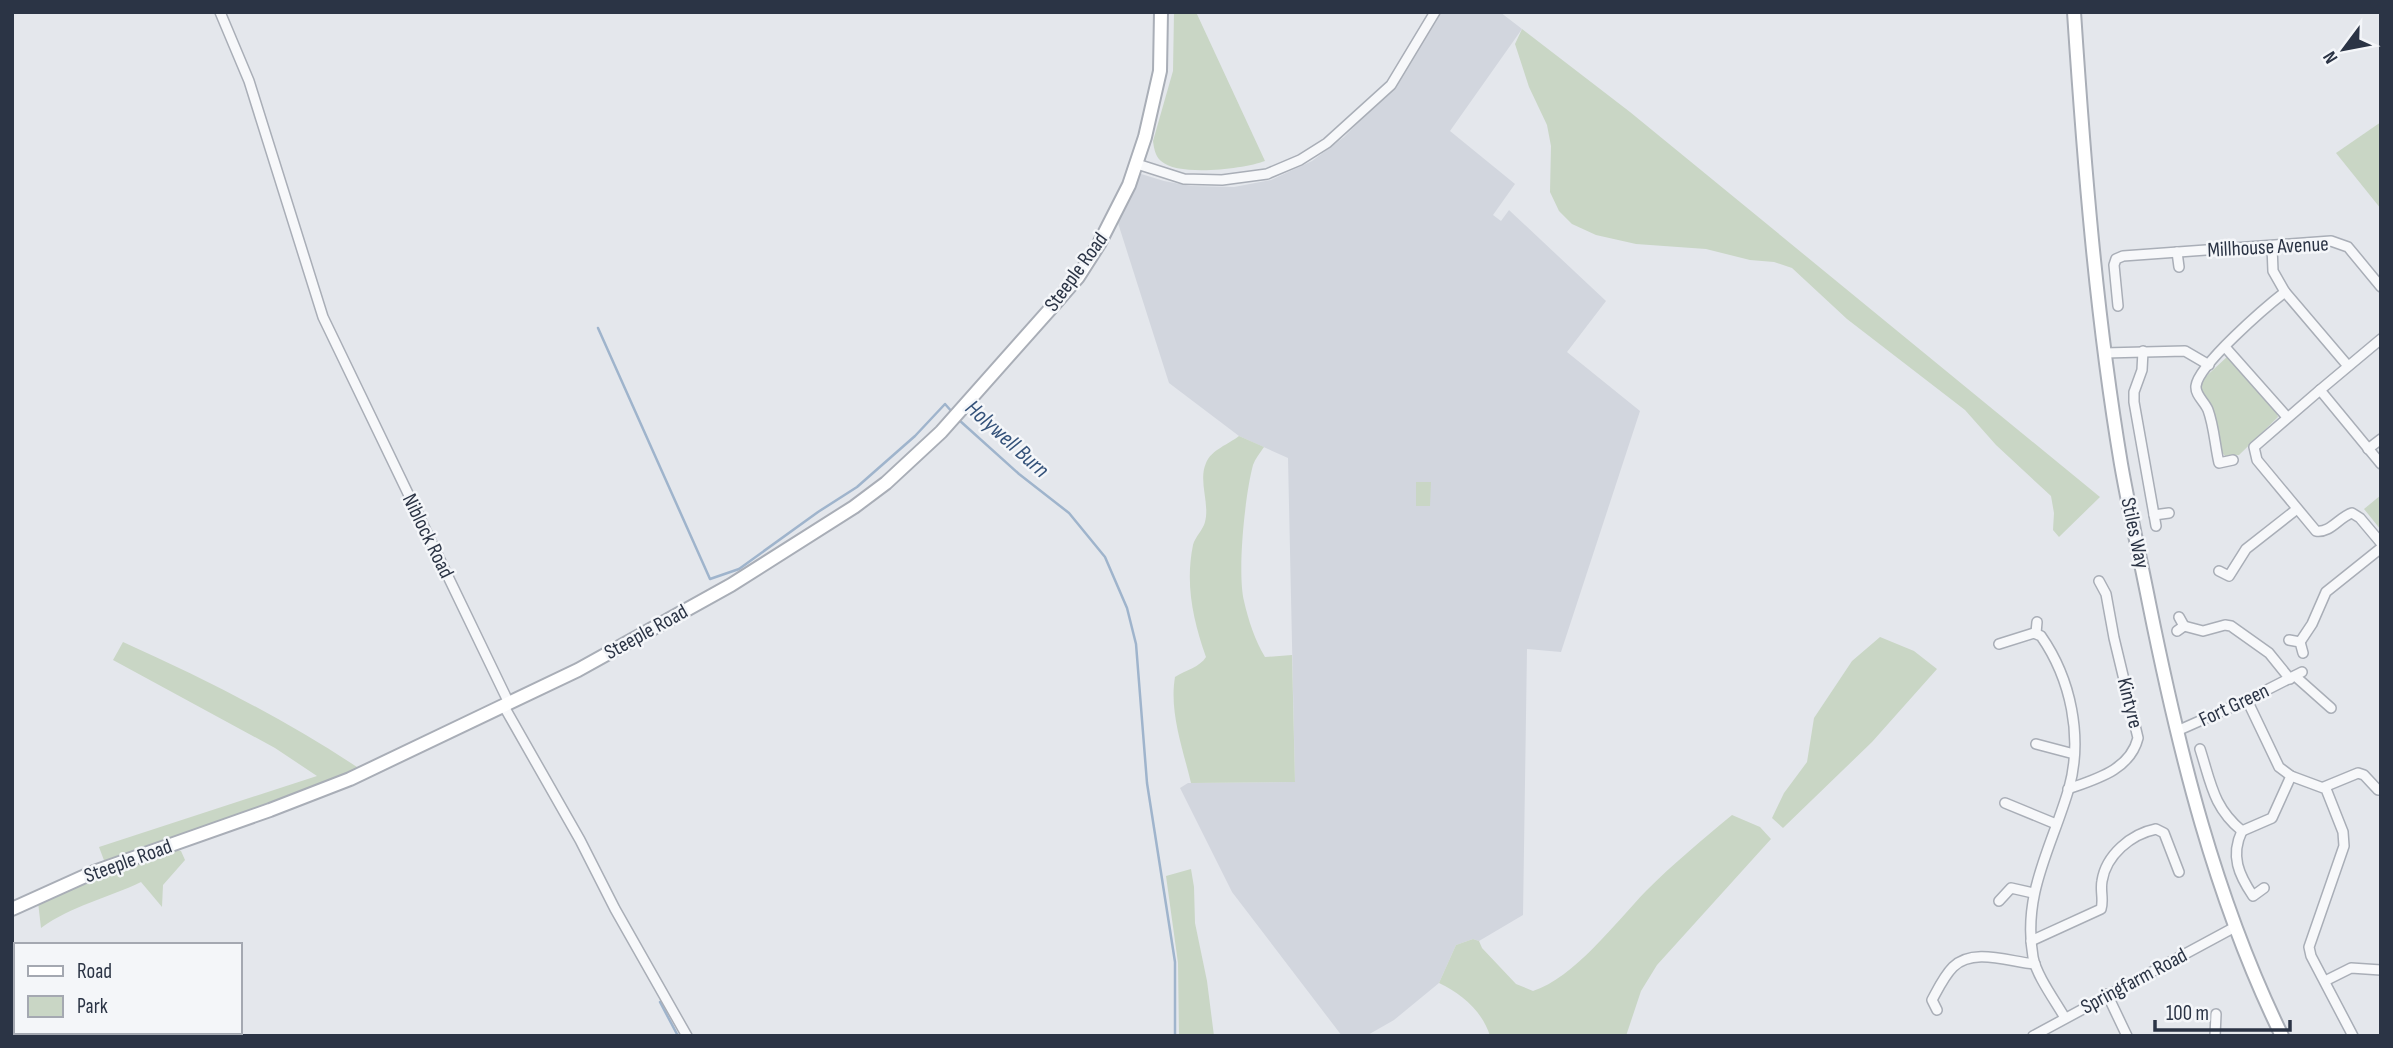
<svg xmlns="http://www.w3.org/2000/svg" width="2393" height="1048" viewBox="0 0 2393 1048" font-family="'Sofia Sans Condensed',sans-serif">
<rect width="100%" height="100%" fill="#e4e7ec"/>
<!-- built -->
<polygon fill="#d2d6de" points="1441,12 1500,12 1522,29 1450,131 1515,184 1493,215 1501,221 1509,210 1606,301 1567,352 1640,411 1561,652 1527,649 1523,915 1479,941 1473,939 1456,945 1439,983 1394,1020 1366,1036 1342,1036 1232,892 1180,788 1188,783 1295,782 1288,458 1239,436 1169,383 1117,220 1138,173 1164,181 1191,186 1234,187 1271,180 1312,161 1344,137 1393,87"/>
<!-- green -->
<g fill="#c9d6c5">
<path d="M 1174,12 L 1196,12 L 1265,161 C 1244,169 1178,177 1161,161 C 1155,156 1154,148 1153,141 L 1173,71 Z"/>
<polygon points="1522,29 1630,112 2100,497 2059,537 2053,530 2054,513 2051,496 1996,445 1965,410 1847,319 1792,268 1774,262 1750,260 1706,249 1636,244 1596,235 1572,224 1559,211 1550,192 1551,146 1547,125 1529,87 1515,44"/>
<polygon points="2381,122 2381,209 2336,153"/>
<polygon points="2228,356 2276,411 2278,417 2239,455 2225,456 2220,450 2212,405 2199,389 2200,382"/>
<path d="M 1239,436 L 1264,447 C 1260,453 1255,459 1253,465 C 1245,495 1237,572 1244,601 C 1248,619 1255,641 1265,657 L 1292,655 L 1295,782 L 1191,783 C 1183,749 1169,712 1175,677 C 1186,670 1200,667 1206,657 C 1193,620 1185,584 1193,545 C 1195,537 1203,530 1205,522 C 1210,503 1198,481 1206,463 C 1211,450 1229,444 1239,436 Z"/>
<polygon points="1416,482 1431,482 1430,506 1416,506"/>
<polygon points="2381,495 2381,530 2364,509"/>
<polygon points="1880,637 1914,651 1937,669 1872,742 1783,828 1772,818 1784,793 1807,762 1814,718 1852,661"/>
<path d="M 123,642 C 205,679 285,719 360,769 L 105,863 L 99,847 L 317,776 L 275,748 L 113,660 Z"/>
<path d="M 1732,815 L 1760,827 L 1771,839 L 1657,965 L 1641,991 L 1626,1036 L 1490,1036 C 1483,1012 1461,993 1439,983 L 1456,945 L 1473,939 L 1479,941 L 1482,948 L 1516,984 L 1533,991 C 1574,978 1616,922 1646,891 C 1673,864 1703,839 1732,815 Z"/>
<path d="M 177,850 L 181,851 L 185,860 L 163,885 L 162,907 L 141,882 C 108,898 71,906 41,928 L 38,902 Z"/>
<polygon points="1191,869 1194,887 1195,923 1207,981 1214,1036 1179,1036 1178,963 1166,876"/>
</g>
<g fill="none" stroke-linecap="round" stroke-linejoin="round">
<!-- stream -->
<g stroke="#9fb4cc" stroke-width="2.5">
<polyline points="598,328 710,579 739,569 818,512 857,487 915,436 945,404 953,413"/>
<polyline points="959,420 1019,474 1069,513 1105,557 1127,608 1136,644 1147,783 1175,962 1175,1036"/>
<polyline points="660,1002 678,1036"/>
</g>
<defs>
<g id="street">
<polyline points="220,12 249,81 323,317 507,699 506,710 580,840 615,909 687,1036"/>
<polyline points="1137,164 1184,179 1222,180 1267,174 1300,160 1327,143 1391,85 1435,12"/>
<polyline points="2177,252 2179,267"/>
<polyline points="2285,292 2348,366"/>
<polyline points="2118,306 2114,265 2116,259 2123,256 2331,241 2348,247 2381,287"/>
<polyline points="2225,347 2287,417"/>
<polyline points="2143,351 2142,370 2134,392 2134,402 2156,526"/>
<polyline points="2104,353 2185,351 2209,365"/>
<polyline points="2320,390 2381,339"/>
<polyline points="2368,449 2381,439"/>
<path d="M 2233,460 L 2219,463 C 2215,446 2214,426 2208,410 C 2205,402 2195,395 2196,386 C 2198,365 2267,306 2285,292 L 2273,271 L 2272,246"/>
<path d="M 2381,464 L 2320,390 L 2254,447 L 2257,460 L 2316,531 C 2331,533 2339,517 2352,513 L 2360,518 L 2381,543"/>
<polyline points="2154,515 2169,513"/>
<polyline points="2219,571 2229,576 2246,549 2297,509"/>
<polyline points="2184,626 2203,631 2225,625 2231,626 2269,653 2290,679"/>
<polyline points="2177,631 2184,626 2179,617"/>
<polyline points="2036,633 2037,622"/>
<polyline points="2289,640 2300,642 2303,653"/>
<polyline points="2300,642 2312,624 2326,592 2381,548"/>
<path d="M 1999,644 L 2034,633 L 2041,636 C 2071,679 2083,737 2069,788 C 2052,847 2022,893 2033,957 C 2036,975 2056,1002 2065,1018"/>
<polyline points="2295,676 2331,708"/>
<polyline points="2247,700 2279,767 2291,776 2326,789 2343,832 2344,846 2309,947 2311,956 2353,1036"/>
<polyline points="2177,731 2247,700 2302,672"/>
<polyline points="2036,744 2074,754"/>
<path d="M 2200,749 C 2211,783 2213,807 2242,831"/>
<polyline points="2324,787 2358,773 2364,775 2378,790 2381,790"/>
<path d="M 2068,789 C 2096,779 2130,770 2138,738 L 2114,638 L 2106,594 L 2099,581"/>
<polyline points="2005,803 2056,824"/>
<path d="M 2242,831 C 2230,856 2239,875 2253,896 L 2264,888"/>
<polyline points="2242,831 2272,818 2291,776"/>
<polyline points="1999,901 2011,888 2033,893"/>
<path d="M 2031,941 L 2101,909 C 2104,900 2100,891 2102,881 C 2106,855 2131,834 2156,829 L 2164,833 L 2179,872"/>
<polyline points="2325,981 2351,968 2381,970"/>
<polyline points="2107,994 2127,1036"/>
<path d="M 1937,1010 L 1932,1000 C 1938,989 1944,976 1953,967 C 1973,947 2010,962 2035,964"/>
<polyline points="2033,1036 2235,927"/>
<polyline points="2215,1036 2216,1014"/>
</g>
<g id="secondary">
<path d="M 2074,12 C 2084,163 2096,315 2121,464 C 2129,510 2140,557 2149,603 C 2179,752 2215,899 2282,1036"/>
<polyline points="12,909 94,872 270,810 350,779 578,670 731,585 854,507 886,483 941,432 1052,307 1078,277 1099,244 1129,185 1145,137 1160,71 1161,12"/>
</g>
<g id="highway">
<polyline points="12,1003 16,1019"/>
<polyline points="19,1032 19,1036"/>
</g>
</defs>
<!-- street casing -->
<use href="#street" stroke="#a9aeb7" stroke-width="12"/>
<!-- secondary casing -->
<use href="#secondary" stroke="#a9aeb7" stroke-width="16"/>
<!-- highway casing -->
<use href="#highway" stroke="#8b94a3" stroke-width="19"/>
<!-- street -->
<use href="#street" stroke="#f7f8fa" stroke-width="9"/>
<!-- secondary -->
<use href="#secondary" stroke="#fff" stroke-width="12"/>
<!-- highway -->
<use href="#highway" stroke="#fff" stroke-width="16"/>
</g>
<g text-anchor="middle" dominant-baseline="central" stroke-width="5" stroke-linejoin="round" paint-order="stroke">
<!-- street labels -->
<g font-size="21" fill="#2b3445" stroke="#f4f6f9">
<text transform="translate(2268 247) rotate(-3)">Millhouse Avenue</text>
<text transform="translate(1076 272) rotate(-54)">Steeple Road</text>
<text transform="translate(2135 533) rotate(78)">Stiles Way</text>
<text transform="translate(428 536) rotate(64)">Niblock Road</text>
<text transform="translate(646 632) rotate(-29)">Steeple Road</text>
<text transform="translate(2130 703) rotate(76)">Kintyre</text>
<text transform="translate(2234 705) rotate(-25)">Fort Green</text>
<text transform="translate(128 861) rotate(-20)">Steeple Road</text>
<text transform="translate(2134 981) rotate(-28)">Springfarm Road</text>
</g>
<!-- water labels -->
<g font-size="23" font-style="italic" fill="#34527a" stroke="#f4f6f9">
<text transform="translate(1007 439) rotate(42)">Holywell Burn</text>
</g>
</g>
<!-- border -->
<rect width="2393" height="1048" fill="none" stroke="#2b3445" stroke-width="28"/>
<!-- legend -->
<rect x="14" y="943" width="228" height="91" fill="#f4f6f9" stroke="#a4a8b1" stroke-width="2"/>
<rect x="28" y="966" width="35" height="10" fill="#ffffff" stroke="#a4a8b1" stroke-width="2"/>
<text x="77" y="978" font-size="21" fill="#2b3445">Road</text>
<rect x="28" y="996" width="35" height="21" fill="#c9d6c5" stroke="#a4a8b1" stroke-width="2"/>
<text x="77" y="1013" font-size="21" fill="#2b3445">Park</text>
<!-- north arrow -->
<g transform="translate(2344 49) rotate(238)" stroke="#f4f6f9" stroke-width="5" paint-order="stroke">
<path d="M0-5L12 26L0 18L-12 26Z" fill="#2b3445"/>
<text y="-10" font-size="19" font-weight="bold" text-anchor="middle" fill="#2b3445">N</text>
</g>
<!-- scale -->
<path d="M2155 1020v10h135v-10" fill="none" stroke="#2b3445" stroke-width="3.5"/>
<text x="2166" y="1020" font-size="21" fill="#2b3445" stroke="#f4f6f9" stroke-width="5" paint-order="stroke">100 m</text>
</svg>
